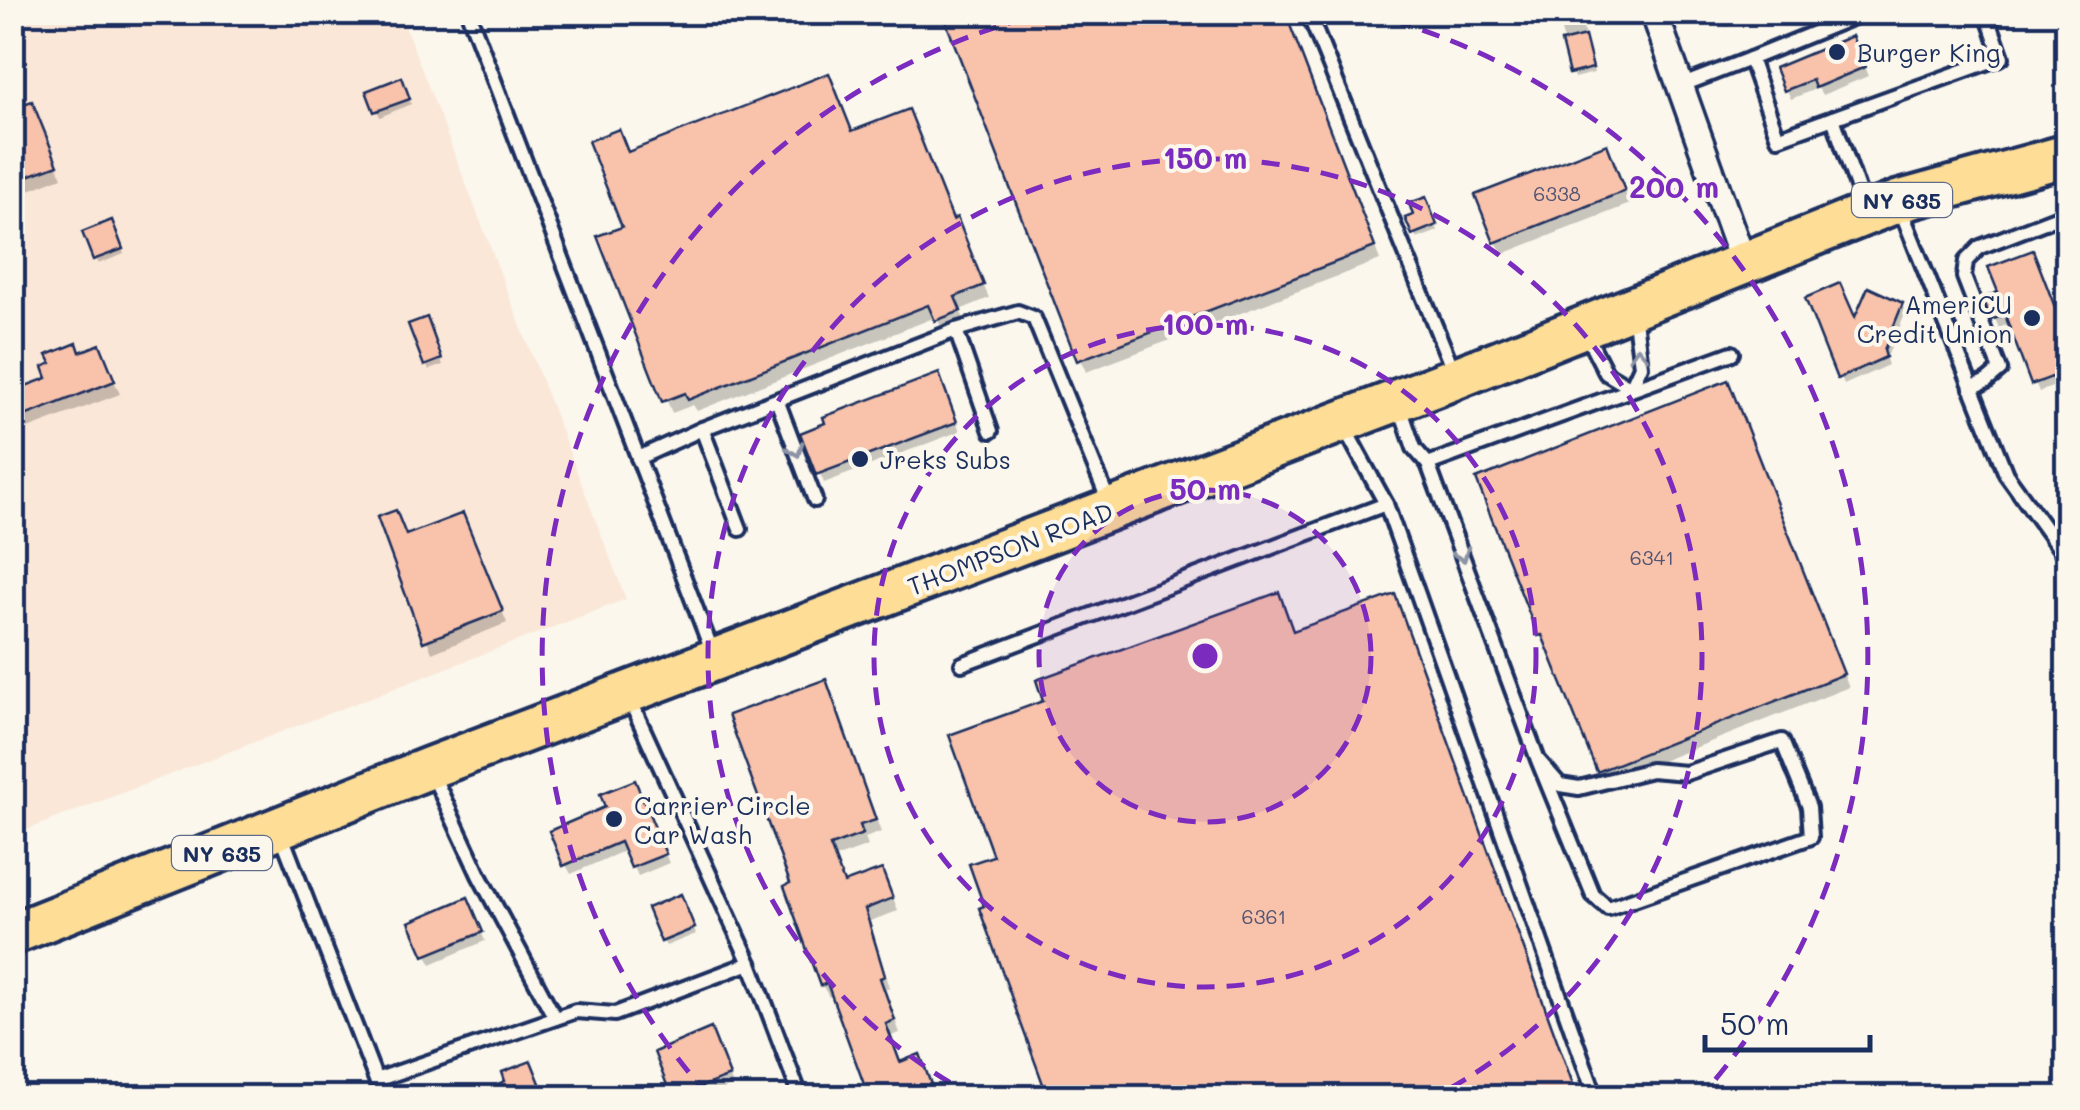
<svg xmlns="http://www.w3.org/2000/svg" width="2080" height="1110" viewBox="0 0 2080 1110" font-family="Mali,sans-serif">
<rect width="100%" height="100%" fill="#fbf7ec"/>
<filter id="ink" filterUnits="userSpaceOnUse"><feTurbulence type="fractalNoise" baseFrequency=".01" numOctaves="2"/><feDisplacementMap in="SourceGraphic" scale="20" xChannelSelector="R" yChannelSelector="G"/><feConvolveMatrix kernelMatrix="1 2 1 2 8 2 1 2 1" color-interpolation-filters="sRGB"/></filter>
<g filter="url(#ink)">
<!-- built -->
<polygon fill="#fae7d8" points="13,13 400,13 626,599 13,835"/>
<!-- shadow -->
<g fill="#0003">
<polygon points="945,12 1285,12 1380,260 1086,372"/>
<polygon points="1556,12 1579,12 1594,73 1574,78"/>
<polygon points="1711,12 1743,12 1746,19 1726,27 1720,14 1713,16"/>
<polygon points="1856,48 1868,76 1822,95 1818,88 1791,99 1778,70"/>
<polygon points="404,85 411,104 380,117 369,92"/>
<polygon points="31,104 62,177 12,197 12,111"/>
<polygon points="908,112 989,298 960,310 966,323 944,332 936,317 697,411 693,405 672,413 600,238 625,228 629,155 853,133"/>
<polygon points="1613,159 1630,204 1503,254 1496,242"/>
<polygon points="1428,205 1438,231 1417,239 1414,234 1416,216"/>
<polygon points="114,229 124,254 98,264 85,233"/>
<polygon points="1986,299 2068,343 2068,381 2039,392 2011,323 1999,328"/>
<polygon points="1808,300 1855,322 1902,305 1906,312 1886,359 1888,365 1844,385"/>
<polygon points="428,326 443,365 429,370 426,365"/>
<polygon points="99,347 120,394 12,435 12,394 50,379"/>
<polygon points="1727,383 1849,687 1606,783 1550,646 1547,647 1540,635"/>
<polygon points="943,385 960,431 824,483 803,434"/>
<polygon points="395,513 407,537 469,528 507,623 432,653 380,518"/>
<polygon points="1278,595 1294,633 1394,597 1579,1098 1052,1098 987,907 996,857 1047,702"/>
<polygon points="831,694 881,832 865,838 868,846 835,858 845,885 881,872 888,884 898,911 870,921 890,988 884,990 900,1033 891,1036 901,1064 919,1057 936,1098 872,1098 834,995 829,997 822,985 793,885"/>
<polygon points="639,792 669,863 638,876 626,850 571,874 566,865"/>
<polygon points="683,902 696,934 666,946 663,941"/>
<polygon points="472,909 485,941 431,964 413,923"/>
<polygon points="715,1040 733,1085 703,1098 675,1098 657,1053"/>
</g>
<!-- building -->
<g fill="#f8c2ab" stroke="#1b2f5e" stroke-width="2.5">
<polygon points="942,12 1285,12 1375,247 1077,361"/>
<polygon points="1585,36 1593,68 1569,74 1561,42"/>
<polygon points="1852,36 1865,67 1815,88 1812,80 1784,91 1775,68"/>
<polygon points="829,73 852,131 909,109 953,220 957,217 984,285 955,297 961,311 935,321 928,305 688,400 685,393 662,402 597,236 622,227 588,141 619,129 628,152"/>
<polygon points="402,77 410,99 374,112 366,91"/>
<polygon points="32,101 58,165 12,182 12,108"/>
<polygon points="1607,144 1625,191 1494,243 1475,195"/>
<polygon points="1426,197 1437,225 1412,235 1405,218 1413,215 1409,203"/>
<polygon points="112,220 123,249 93,260 82,232"/>
<polygon points="2033,250 2068,341 2068,371 2031,385 2005,315 1991,320 1983,298 1998,292 1988,267"/>
<polygon points="1840,283 1855,317 1868,287 1903,303 1884,350 1886,357 1837,379 1805,298"/>
<polygon points="427,317 442,359 424,366 408,324"/>
<polygon points="77,343 80,352 100,344 115,381 12,421 12,391 47,378 43,367 51,363 47,355"/>
<polygon points="939,373 957,422 816,475 800,433 825,423 823,417"/>
<polygon points="1728,380 1844,674 1597,772 1542,635 1538,636 1476,479"/>
<polygon points="396,510 406,535 463,513 503,611 423,642 377,517"/>
<polygon points="1279,592 1293,631 1395,594 1578,1098 1081,1098 1077,1085 1047,1095 979,908 984,906 969,864 993,856 949,735 1043,701 1036,680"/>
<polygon points="826,679 876,820 860,825 863,834 830,846 844,883 882,869 893,898 865,909 885,976 880,978 895,1020 886,1024 900,1062 920,1054 936,1098 869,1098 827,983 820,986 784,886 790,883 728,715"/>
<polygon points="635,780 666,854 631,868 620,842 563,866 549,831 605,807 600,794"/>
<polygon points="681,894 695,928 661,942 647,908"/>
<polygon points="468,897 483,932 424,956 409,922"/>
<polygon points="711,1028 730,1076 672,1098 654,1052"/>
<polygon points="531,1061 546,1098 503,1098 498,1084 505,1081 502,1072"/>
</g>
<g fill="none" stroke-linecap="round" stroke-linejoin="round">
<defs>
<g id="lane">
<polyline points="468,12 714,656"/>
<polyline points="1308,12 1455,375"/>
<polyline points="2067,18 2068,19"/>
<polyline points="1750,59 1866,12"/>
<polyline points="1680,86 1750,59 1778,138 1833,118 1864,207"/>
<polyline points="1833,118 2002,57 1986,12"/>
<polyline points="1900,208 2006,474 2068,560"/>
<polyline points="956,330 991,431"/>
<polyline points="1584,330 1606,373 1631,388 1641,366 1634,313"/>
<polyline points="1971,388 1987,381 2000,370 1964,277 1966,261 1980,247 2063,215"/>
<polyline points="777,400 815,500"/>
<polyline points="1400,407 1414,448 1428,464 1538,760 1560,785 1579,788 1651,770 1686,773 1782,741 1809,807 1811,837 1608,908 1593,895 1538,760"/>
<polyline points="1344,427 1386,504 1596,1098"/>
<polyline points="702,429 740,529"/>
<polyline points="638,458 702,429 956,330 1018,312 1034,318 1109,502"/>
<polyline points="1428,464 1732,353"/>
<polyline points="962,664 1386,504"/>
<polyline points="629,698 750,963 801,1098"/>
<polyline points="431,771 479,875 555,1018"/>
<polyline points="280,831 376,1080 576,1011 615,1014 750,963"/>
</g>
<polyline id="street" points="1654,12 1744,265"/>
<polyline id="primary" points="12,934 429,768 1456,378 1897,202 2068,155"/>
</defs>
<!-- lane casing -->
<use href="#lane" stroke="#1b2f5e" stroke-width="20"/>
<!-- street casing -->
<use href="#street" stroke="#1b2f5e" stroke-width="32"/>
<!-- primary casing -->
<use href="#primary" stroke="#1b2f5e" stroke-width="48"/>
<!-- lane -->
<use href="#lane" stroke="#fbf7ec" stroke-width="12"/>
<!-- street -->
<use href="#street" stroke="#fbf7ec" stroke-width="25"/>
<!-- primary -->
<use href="#primary" stroke="#fede96" stroke-width="40"/>
</g>
<!-- one-way arrows -->
<defs><path id="oneway-chevron" d="M-2-3.5L2.5 0L-2 3.5" fill="none" stroke-width="1.6" stroke-linecap="round" stroke-linejoin="round" transform="scale(2.5)"/></defs>
<g stroke="#8b93a5">
<use href="#oneway-chevron" transform="translate(1638 354) rotate(-93)"/>
<use href="#oneway-chevron" transform="translate(796 450) rotate(69)"/>
<use href="#oneway-chevron" transform="translate(1462 555) rotate(69)"/>
</g>
</g>
<!-- distance rings -->
<circle cx="1205" cy="656" r="166" fill="#7b2cbf" fill-opacity=".12"/>
<g fill="none" stroke="#7b2cbf" stroke-width="5" stroke-dasharray="18 12">
<circle cx="1205" cy="656" r="166"/>
<circle cx="1205" cy="656" r="331"/>
<path d="M976 1097A497 497 0 1 1 1434 1097"/>
<path d="M708 1095A663 663 0 0 1 1045 13M1365 13A663 663 0 0 1 1702 1095"/>
</g>
<!-- markers -->
<g fill="#1b2f5e" stroke="#fbf7ec" stroke-width="4">
<circle cx="1837" cy="52" r="10"/>
<circle cx="2032" cy="318" r="10"/>
<circle cx="860" cy="459" r="10"/>
<circle cx="614" cy="819" r="10"/>
</g>
<g text-anchor="middle" dominant-baseline="central" stroke-width="8" stroke-linejoin="round" paint-order="stroke">
<!-- number labels -->
<g font-size="20" fill="#525471">
<text x="1557" y="193">6338</text>
<text x="1652" y="557">6341</text>
<text x="1264" y="916">6361</text>
</g>
<!-- shield labels -->
<g fill="#fbf7ec" stroke="#5e6b89" stroke-width="2.5">
<rect x="1852" y="183" width="100" height="34" rx="8"/>
<rect x="172" y="836" width="100" height="34" rx="8"/>
</g>
<g font-size="22" font-weight="bold" fill="#1b2f5e">
<text x="1902" y="200">NY 635</text>
<text x="222" y="853">NY 635</text>
</g>
<!-- poi labels -->
<g font-size="25" fill="#1b2f5e" stroke="#fbf7ec" text-anchor="start">
<text x="1857" y="52">Burger King</text>
<text x="2012" y="304" text-anchor="end">AmeriCU<tspan x="2012" dy="29">Credit Union</tspan></text>
<text x="880" y="459">Jreks Subs</text>
<text x="634" y="805">Carrier Circle<tspan x="634" dy="29">Car Wash</tspan></text>
</g>
<!-- street labels -->
<g font-size="25" fill="#1b2f5e" stroke="#fbf7ec">
<text transform="translate(1010 548) rotate(-21)">THOMPSON ROAD</text>
</g>
</g>
<circle cx="1205" cy="656" r="15" fill="#7b2cbf" stroke="#fbf7ec" stroke-width="5"/>
<g font-size="30" text-anchor="middle" font-weight="bold" fill="#7b2cbf" stroke="#fbf7ec" stroke-width="8" stroke-linejoin="round" paint-order="stroke">
<text x="1205" y="169">150 m</text>
<text x="1674" y="198">200 m</text>
<text x="1205" y="335">100 m</text>
<text x="1205" y="500">50 m</text>
</g>
<!-- margin -->
<rect width="2080" height="1110" fill="none" stroke="#fbf7ec" stroke-width="50"/>
<rect x="25" y="25" width="2030" height="1060" fill="none" stroke="#1b2f5e" stroke-width="4" filter="url(#ink)"/>
<!-- scale -->
<path d="M1705 1035v15h165v-15" fill="none" stroke="#1b2f5e" stroke-width="5"/>
<text x="1720" y="1035" font-size="30" fill="#1b2f5e" stroke="#fbf7ec" stroke-width="8" paint-order="stroke">50 m</text>
</svg>
